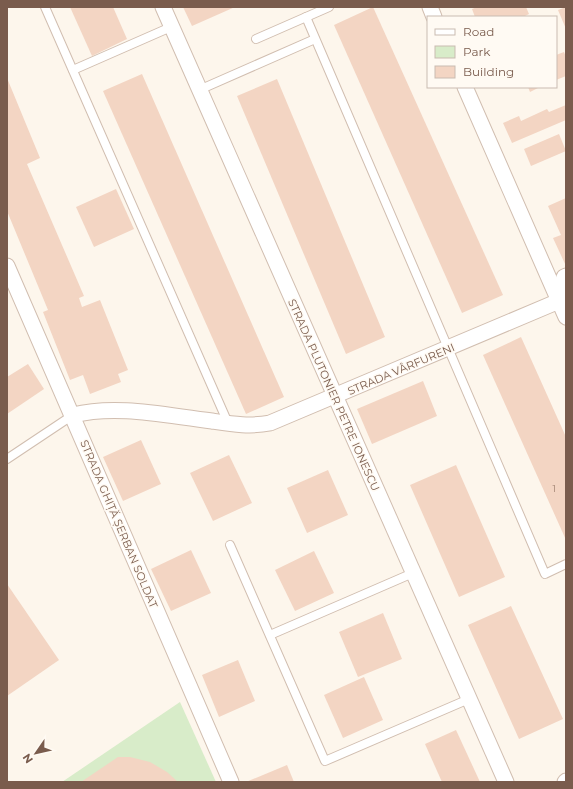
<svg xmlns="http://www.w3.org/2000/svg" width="573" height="789" viewBox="0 0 573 789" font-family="Montserrat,sans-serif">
<rect width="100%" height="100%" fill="#fdf6ec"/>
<!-- green -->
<polygon fill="#d8ecc9" points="180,702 216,782 62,782"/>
<!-- building -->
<g fill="#f3d5c3">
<polygon points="70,7 113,7 127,39 92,56"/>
<polygon points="183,7 235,7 192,26"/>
<polygon points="373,7 503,295 462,313 334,25"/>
<polygon points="477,7 526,7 529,14 523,17 475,17 472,9"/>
<polygon points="566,7 566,29 558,10"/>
<polygon points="564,52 566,57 566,76 556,80 556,55"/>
<polygon points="142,74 284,397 246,414 103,91"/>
<polygon points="7,78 40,158 27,164 84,296 79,298 82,307 100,300 128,370 118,374 121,382 90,394 83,375 70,380 43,312 48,310 7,211"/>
<polygon points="277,79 385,337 346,354 237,96"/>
<polygon points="528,87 540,87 530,92"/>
<polygon points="566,105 566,120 512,143 503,123 519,116 521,121 547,109 549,112"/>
<polygon points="559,134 566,151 531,166 524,149"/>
<polygon points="116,189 134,229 94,247 76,207"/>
<polygon points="566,198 566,266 553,238 561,235 548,206"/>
<polygon points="521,337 566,437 566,540 483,355"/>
<polygon points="28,364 44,389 7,414 7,377"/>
<polygon points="423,381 437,416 372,444 357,409"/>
<polygon points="141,440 161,484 123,501 103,457"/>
<polygon points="229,455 252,503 213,521 190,473"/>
<polygon points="456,465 505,577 459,597 410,485"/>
<polygon points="328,470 348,515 307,533 287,488"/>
<polygon points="191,550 211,593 171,611 151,569"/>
<polygon points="314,551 334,593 295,611 275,570"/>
<polygon points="7,584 59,660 7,696"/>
<polygon points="511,606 563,719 519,739 468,625"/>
<polygon points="383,613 402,659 358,677 339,632"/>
<polygon points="238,660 255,701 219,717 202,675"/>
<polygon points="364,677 383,720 343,738 324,695"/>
<polygon points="456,730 480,782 442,782 425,744"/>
<polygon points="118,757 130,757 150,762 167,772 178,782 81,782"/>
<polygon points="287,765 294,782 246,782"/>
</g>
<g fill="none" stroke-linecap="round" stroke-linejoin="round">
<defs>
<g id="service">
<polyline points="45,7 228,423"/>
<polyline points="306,17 545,574 566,564"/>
<polyline points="256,39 329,7"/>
<polyline points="73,70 171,27"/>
<polyline points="199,90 315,39"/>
<polyline points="7,459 73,415"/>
<polyline points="230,545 325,761 469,699"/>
<polyline points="270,635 413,573"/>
</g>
<g id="minor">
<polyline points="163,7 506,782"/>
<polyline points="430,7 434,17"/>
<polyline points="465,87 566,317"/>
<polyline points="7,266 231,782"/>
<polyline points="559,301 564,277 566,276"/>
<path d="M 73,415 C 118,404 167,416 212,421 C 232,424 250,427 270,423 L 559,301"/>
<polyline points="565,782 566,781"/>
</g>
</defs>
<!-- service casing -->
<use href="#service" stroke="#d1beb0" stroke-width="10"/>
<!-- minor casing -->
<use href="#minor" stroke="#d1beb0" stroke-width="17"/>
<!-- service -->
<use href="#service" stroke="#fff" stroke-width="8"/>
<!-- minor -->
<use href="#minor" stroke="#fff" stroke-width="15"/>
</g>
<g text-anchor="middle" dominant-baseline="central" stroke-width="3" stroke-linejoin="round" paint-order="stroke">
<!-- number labels -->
<g font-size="9" fill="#987a6a">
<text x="554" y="488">1</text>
</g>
<!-- street labels -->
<g font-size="11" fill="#7a5c4d" stroke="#fffaf3">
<text transform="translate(401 369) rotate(-23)">STRADA VÂRFURENI</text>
<text transform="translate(334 395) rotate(66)">STRADA PLUTONIER PETRE IONESCU</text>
<text transform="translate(119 524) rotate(67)">STRADA GHIȚĂ ȘERBAN SOLDAT</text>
</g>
</g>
<!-- border -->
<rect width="573" height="789" fill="none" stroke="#7a5c4d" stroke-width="16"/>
<!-- legend -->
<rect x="427" y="16" width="130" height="72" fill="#fffaf3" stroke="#cabbb1"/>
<rect x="435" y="29" width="20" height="6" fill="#ffffff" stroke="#cabbb1"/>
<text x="463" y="36" font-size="12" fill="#7a5c4d">Road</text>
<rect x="435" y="46" width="20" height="12" fill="#d8ecc9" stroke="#cabbb1"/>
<text x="463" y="56" font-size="12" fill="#7a5c4d">Park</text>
<rect x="435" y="66" width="20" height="12" fill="#f3d5c3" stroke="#cabbb1"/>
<text x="463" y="76" font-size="12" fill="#7a5c4d">Building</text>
<!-- north arrow -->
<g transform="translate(36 753) rotate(236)" stroke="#fffaf3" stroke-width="3" paint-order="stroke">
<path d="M0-3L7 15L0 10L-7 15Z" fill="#7a5c4d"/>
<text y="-6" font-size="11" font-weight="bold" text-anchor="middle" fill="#7a5c4d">N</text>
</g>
</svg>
